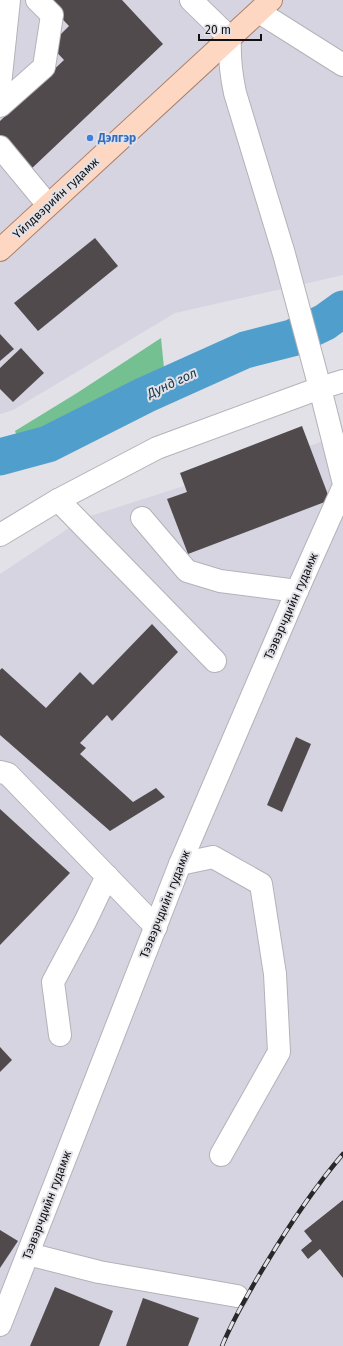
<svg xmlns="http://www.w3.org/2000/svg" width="343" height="1346" viewBox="0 0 343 1346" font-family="'Fira Sans',sans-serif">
<rect width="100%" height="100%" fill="#e1e1e7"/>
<!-- built -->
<g fill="#d6d4e1">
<polygon points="0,0 343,0 343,275 175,313 13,410 0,414"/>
<polygon points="343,435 343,1346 0,1346 0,574 84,518"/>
</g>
<!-- forest -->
<polygon fill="#75c090" points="161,338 164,368 93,414 20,445 15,431 77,393"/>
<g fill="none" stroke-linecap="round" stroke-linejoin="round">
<!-- river -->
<polyline stroke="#509ecc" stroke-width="37" points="0,457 48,444 145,395 245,350 292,338 325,322 343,309"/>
</g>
<!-- building -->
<g fill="#504a4c">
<polygon points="44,0 122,0 163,44 29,171 0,140 0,121 64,60 50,45 69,26"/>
<polygon points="95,238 118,266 38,331 14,303"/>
<polygon points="0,334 14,349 0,361"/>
<polygon points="21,348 44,373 13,402 0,389 0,368"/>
<polygon points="302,426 330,500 188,554 167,499 187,492 180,473"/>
<polygon points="152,624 178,652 112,721 107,715 80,743 86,748 80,754 133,802 156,788 165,797 110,831 0,735 0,670 2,668 46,708 80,672 93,685"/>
<polygon points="296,737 311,744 282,812 267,805"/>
<polygon points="0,809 70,873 0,945"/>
<polygon points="0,1047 12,1060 0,1072"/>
<polygon points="343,1200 343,1278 320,1249 308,1259 301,1250 312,1241 304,1231"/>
<polygon points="0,1230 18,1241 0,1268"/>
<polygon points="55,1287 113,1311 99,1346 30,1346"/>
<polygon points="143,1298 199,1318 188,1346 126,1346"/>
</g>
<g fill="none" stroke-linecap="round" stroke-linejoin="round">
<defs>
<g id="minor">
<path d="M 191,0 L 230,38 C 229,57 231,74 235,93 L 284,254 L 320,388 L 343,480"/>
<polyline points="259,12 343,65"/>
<polyline points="0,85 9,0"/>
<polyline points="0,106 44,67 52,15 37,0"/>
<polyline points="0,147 48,205"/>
<polyline points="58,500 215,661"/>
<polyline points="142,518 187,571 220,581 297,591"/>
<polyline points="0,535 58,500 157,448 320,388 343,381"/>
<polyline points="0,772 8,774 156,927"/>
<polyline points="180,864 213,857 261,884 275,974 279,1052 221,1155"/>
<polyline points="60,1035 53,982 85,922 107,876"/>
<polyline points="28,1254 99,1272 237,1296"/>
<polyline points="0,1325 180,864 297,591 343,488"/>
</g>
<polyline id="major" points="0,250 271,0"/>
</defs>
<!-- minor casing -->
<use href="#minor" stroke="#b3b2b8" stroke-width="24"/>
<!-- major casing -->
<use href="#major" stroke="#ab806a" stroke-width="24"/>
<!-- minor -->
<use href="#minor" stroke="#fff" stroke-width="22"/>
<!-- major -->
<use href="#major" stroke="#fed7c2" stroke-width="22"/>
<defs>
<path id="rail" d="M 222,1346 C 234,1317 250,1290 267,1262 C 290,1224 314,1188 343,1154"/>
</defs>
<!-- rail casing -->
<use href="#rail" stroke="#282729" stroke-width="4.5"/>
<!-- rail -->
<use href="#rail" stroke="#e1e1e7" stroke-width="3" stroke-dasharray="9" stroke-linecap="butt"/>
</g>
<!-- markers -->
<circle fill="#3f7fe0" stroke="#e1e1e7" stroke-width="1.5" cx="90" cy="138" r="4"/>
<g text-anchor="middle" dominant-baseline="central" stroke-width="4" stroke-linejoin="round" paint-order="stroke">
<!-- shop labels -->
<g font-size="12" font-weight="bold" fill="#366cbe" stroke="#e1e1e7" text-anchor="start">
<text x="98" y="138">Дэлгэр</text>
</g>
<!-- street labels -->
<g font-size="12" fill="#111012" stroke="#e1e1e7">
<text transform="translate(56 198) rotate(-43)">Yйлдвэрийн гудамж</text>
<text transform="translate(291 606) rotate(-66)">Тээвэрчдийн гудамж</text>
<text transform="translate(165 904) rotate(-68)">Тээвэрчдийн гудамж</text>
<text transform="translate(47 1205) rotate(-69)">Тээвэрчдийн гудамж</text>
</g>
<!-- water labels -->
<g font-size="13" font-style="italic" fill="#16384c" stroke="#e1e1e7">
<text transform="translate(172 383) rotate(-25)">Дунд гол</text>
</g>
</g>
<!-- scale -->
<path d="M199 34v6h62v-6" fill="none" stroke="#111012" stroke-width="2"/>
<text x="205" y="34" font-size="12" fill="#111012" stroke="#e1e1e7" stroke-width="3" paint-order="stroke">20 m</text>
</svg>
